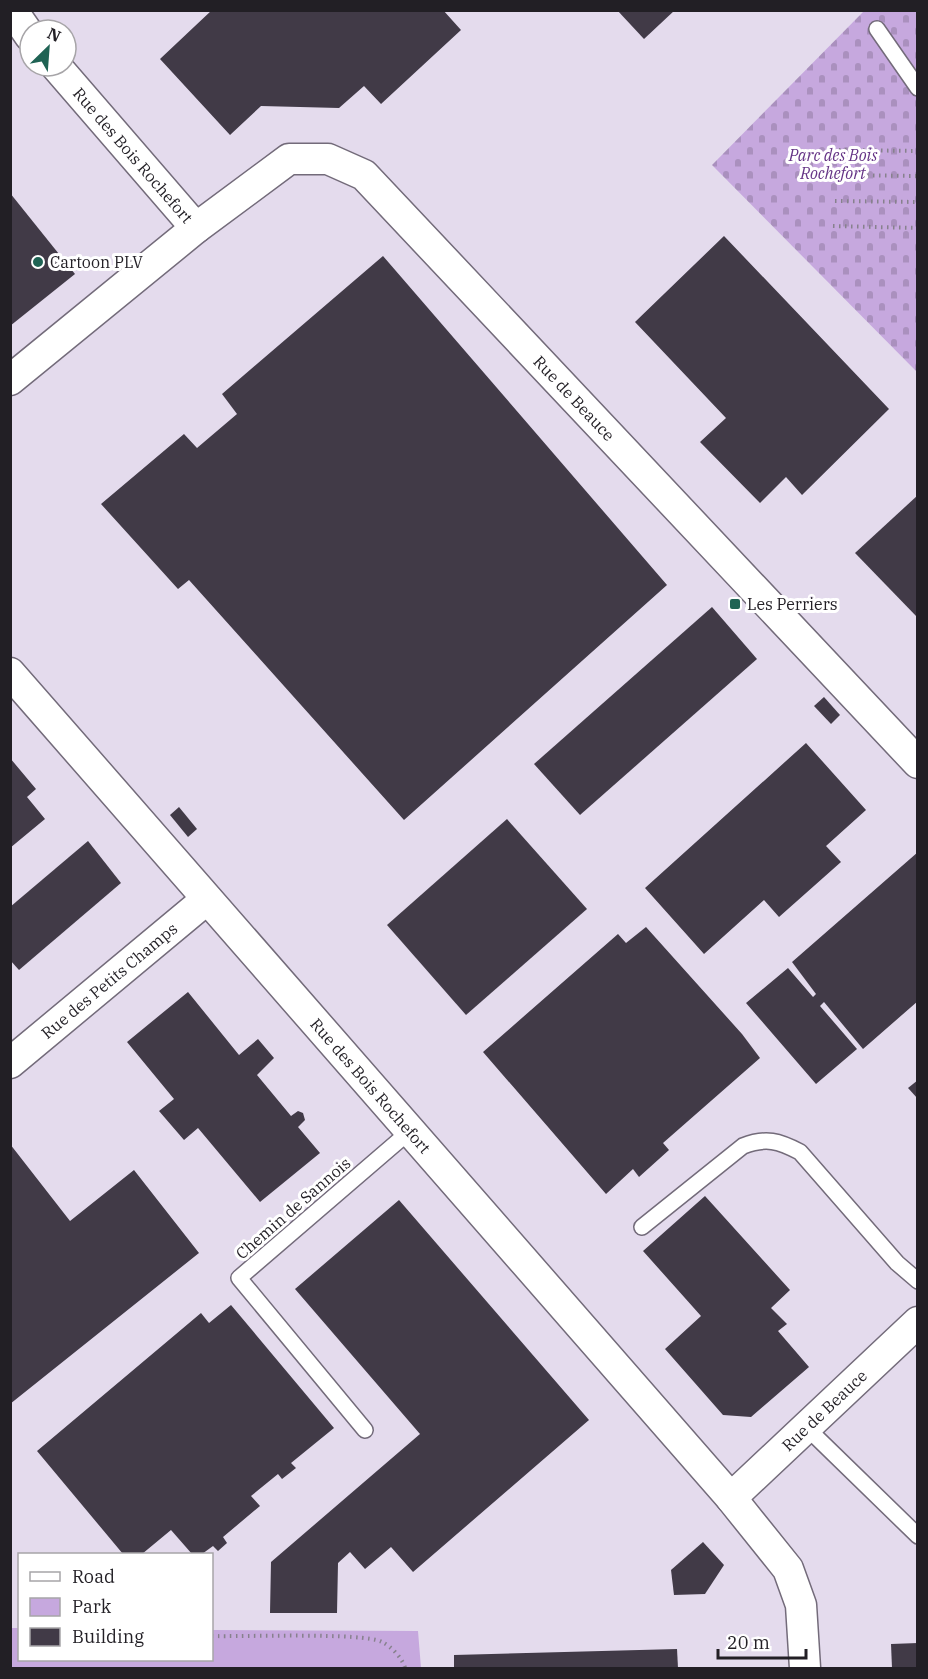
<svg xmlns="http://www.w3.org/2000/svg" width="928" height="1679" viewBox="0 0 928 1679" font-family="'IBM Plex Serif',serif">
<defs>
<pattern id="cemetery-stones" width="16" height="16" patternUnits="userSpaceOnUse" patternTransform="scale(1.5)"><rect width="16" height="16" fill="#c6a8de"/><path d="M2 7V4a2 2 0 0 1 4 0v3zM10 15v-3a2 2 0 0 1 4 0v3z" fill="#aa90be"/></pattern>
</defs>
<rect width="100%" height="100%" fill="#e4dbed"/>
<!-- cemetery -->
<polygon fill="url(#cemetery-stones)" points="864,11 917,11 917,372 712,165"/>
<!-- park -->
<polygon fill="#c6a8de" points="11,1628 19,1628 20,1660 212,1660 212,1630 418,1631 421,1668 11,1668"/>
<!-- building -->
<g fill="#413a47">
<polygon points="212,10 443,10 461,30 381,104 364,86 339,108 261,106 230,135 160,59"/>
<polygon points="617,10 675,10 644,39"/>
<polygon points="10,193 75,274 10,326"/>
<polygon points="724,236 889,409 802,495 786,477 760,503 700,442 726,418 635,322"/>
<polygon points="383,256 667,585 404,820 189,580 178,589 101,504 184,434 197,448 237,414 222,394"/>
<polygon points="918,495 918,618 855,553"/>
<polygon points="712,607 757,659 580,815 534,764"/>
<polygon points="824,697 840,715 831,724 814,706"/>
<polygon points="806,743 866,810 826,846 841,862 779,917 764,900 704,954 645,888"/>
<polygon points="10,758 36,789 27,797 45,819 10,848"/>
<polygon points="179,807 197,829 188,837 170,815"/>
<polygon points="507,819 587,909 466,1015 387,925"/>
<polygon points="88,841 121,883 19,970 10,960 10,907"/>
<polygon points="918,852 918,1001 863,1049 824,1002 820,1006 857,1049 816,1084 746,1003 788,968 813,997 816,994 792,962"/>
<polygon points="646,927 742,1034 760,1058 663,1143 669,1150 639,1177 633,1169 606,1194 483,1052 618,934 626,943"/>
<polygon points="188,992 239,1055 258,1039 274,1058 257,1075 291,1116 298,1111 303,1113 305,1120 298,1127 320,1153 260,1202 198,1128 184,1140 159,1111 174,1099 127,1042"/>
<polygon points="918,1080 918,1099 908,1088"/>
<polygon points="10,1144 70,1221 134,1170 199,1253 10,1404"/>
<polygon points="705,1196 790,1290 771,1308 787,1324 778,1331 809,1367 751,1417 723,1415 665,1349 701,1316 643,1251"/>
<polygon points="399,1200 589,1420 413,1572 391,1547 365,1569 350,1552 338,1563 337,1613 270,1613 271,1562 420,1434 295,1289"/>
<polygon points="231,1305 334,1428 291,1463 296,1468 282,1479 278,1474 251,1496 260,1506 223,1537 227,1543 218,1551 213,1546 202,1554 192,1554 171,1530 142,1554 123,1554 37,1451 201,1313 209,1323"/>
<polygon points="703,1542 724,1565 705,1594 674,1595 671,1570"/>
<polygon points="918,1643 918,1668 892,1668 891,1644"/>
<polygon points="677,1649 678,1668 454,1668 454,1655"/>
</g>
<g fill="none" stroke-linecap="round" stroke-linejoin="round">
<defs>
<g id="service">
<polyline points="877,29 918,88"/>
<path d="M 642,1227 L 743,1146 C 766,1137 779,1141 800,1152 L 897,1263 L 918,1281"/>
<polyline points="806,1427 918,1536"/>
<polyline points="365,1430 239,1278 410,1131"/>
</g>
<g id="minor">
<polyline points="12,10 30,36"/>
<path id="s1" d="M 56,66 L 196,228"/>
<path id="s2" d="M 10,380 L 196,228 L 289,159 L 328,159 L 364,175 L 918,763"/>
<path id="s3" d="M 10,673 L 731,1498 L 788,1569 L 801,1605 L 805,1668"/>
<path id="s4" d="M 10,1063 L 207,899"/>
<path id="s5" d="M 731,1498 L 918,1322"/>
</g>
</defs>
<!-- service casing -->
<use href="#service" stroke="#736b7a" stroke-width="18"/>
<!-- minor casing -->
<use href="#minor" stroke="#736b7a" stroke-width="33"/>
<!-- path -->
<g stroke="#87818d" stroke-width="4" stroke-dasharray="1.5 4.5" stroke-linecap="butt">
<polyline points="839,150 918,151"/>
<polyline points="837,175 918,176"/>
<polyline points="835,201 918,202"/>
<polyline points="833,226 918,228"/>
<path d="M 212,1636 C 239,1637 365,1632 382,1642 C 391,1646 403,1659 405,1668"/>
</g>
<!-- service -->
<use href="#service" stroke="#fff" stroke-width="15"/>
<!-- minor -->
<use href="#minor" stroke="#fff" stroke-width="30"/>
</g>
<!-- markers -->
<g fill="#1f6354" stroke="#fff" stroke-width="2">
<circle cx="38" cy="262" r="6"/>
<rect x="729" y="598" width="12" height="12" rx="3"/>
</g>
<g text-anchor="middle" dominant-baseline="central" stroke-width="6" stroke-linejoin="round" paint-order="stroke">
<!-- park labels -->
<g font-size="16" font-style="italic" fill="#653486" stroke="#fff">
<text x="833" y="155">Parc des Bois<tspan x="833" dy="18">Rochefort</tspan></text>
</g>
<!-- street labels -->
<g font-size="16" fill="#221f25" stroke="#fff">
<text stroke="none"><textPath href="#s1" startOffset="118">Rue des Bois Rochefort</textPath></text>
<text stroke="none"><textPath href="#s2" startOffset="741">Rue de Beauce</textPath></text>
<text stroke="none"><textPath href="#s4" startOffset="129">Rue des Petits Champs</textPath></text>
<text stroke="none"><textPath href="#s3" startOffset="548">Rue des Bois Rochefort</textPath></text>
<text transform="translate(293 1208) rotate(-41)">Chemin de Sannois</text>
<text stroke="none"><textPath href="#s5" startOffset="128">Rue de Beauce</textPath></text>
</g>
<!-- poi labels -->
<g font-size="16" fill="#221f25" stroke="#fff" text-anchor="start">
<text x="50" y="262">Cartoon PLV</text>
<text x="747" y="604">Les Perriers</text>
</g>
</g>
<!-- border -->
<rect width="928" height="1679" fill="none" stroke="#221f25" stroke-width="24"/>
<!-- legend -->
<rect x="18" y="1553" width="195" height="108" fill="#ffffff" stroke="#a7a5a8" stroke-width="1.5"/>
<rect x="30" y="1572" width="30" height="9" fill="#ffffff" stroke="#a7a5a8" stroke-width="1.5"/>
<text x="72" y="1583" font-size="18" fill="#221f25">Road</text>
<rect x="30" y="1598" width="30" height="18" fill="#c6a8de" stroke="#a7a5a8" stroke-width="1.5"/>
<text x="72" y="1613" font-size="18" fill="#221f25">Park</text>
<rect x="30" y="1628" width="30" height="18" fill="#413a47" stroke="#a7a5a8" stroke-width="1.5"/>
<text x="72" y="1643" font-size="18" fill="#221f25">Building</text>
<!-- north arrow -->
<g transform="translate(48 48) rotate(25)"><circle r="28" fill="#ffffff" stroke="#a7a5a8" stroke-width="1.5"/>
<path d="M0-4.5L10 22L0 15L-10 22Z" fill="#1f6354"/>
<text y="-9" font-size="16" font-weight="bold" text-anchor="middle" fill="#221f25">N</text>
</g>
<!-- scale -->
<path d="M718 1649v9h88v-9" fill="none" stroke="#221f25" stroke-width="3"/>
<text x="727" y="1649" font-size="18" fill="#221f25" stroke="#ffffff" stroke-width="4.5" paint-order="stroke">20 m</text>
</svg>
